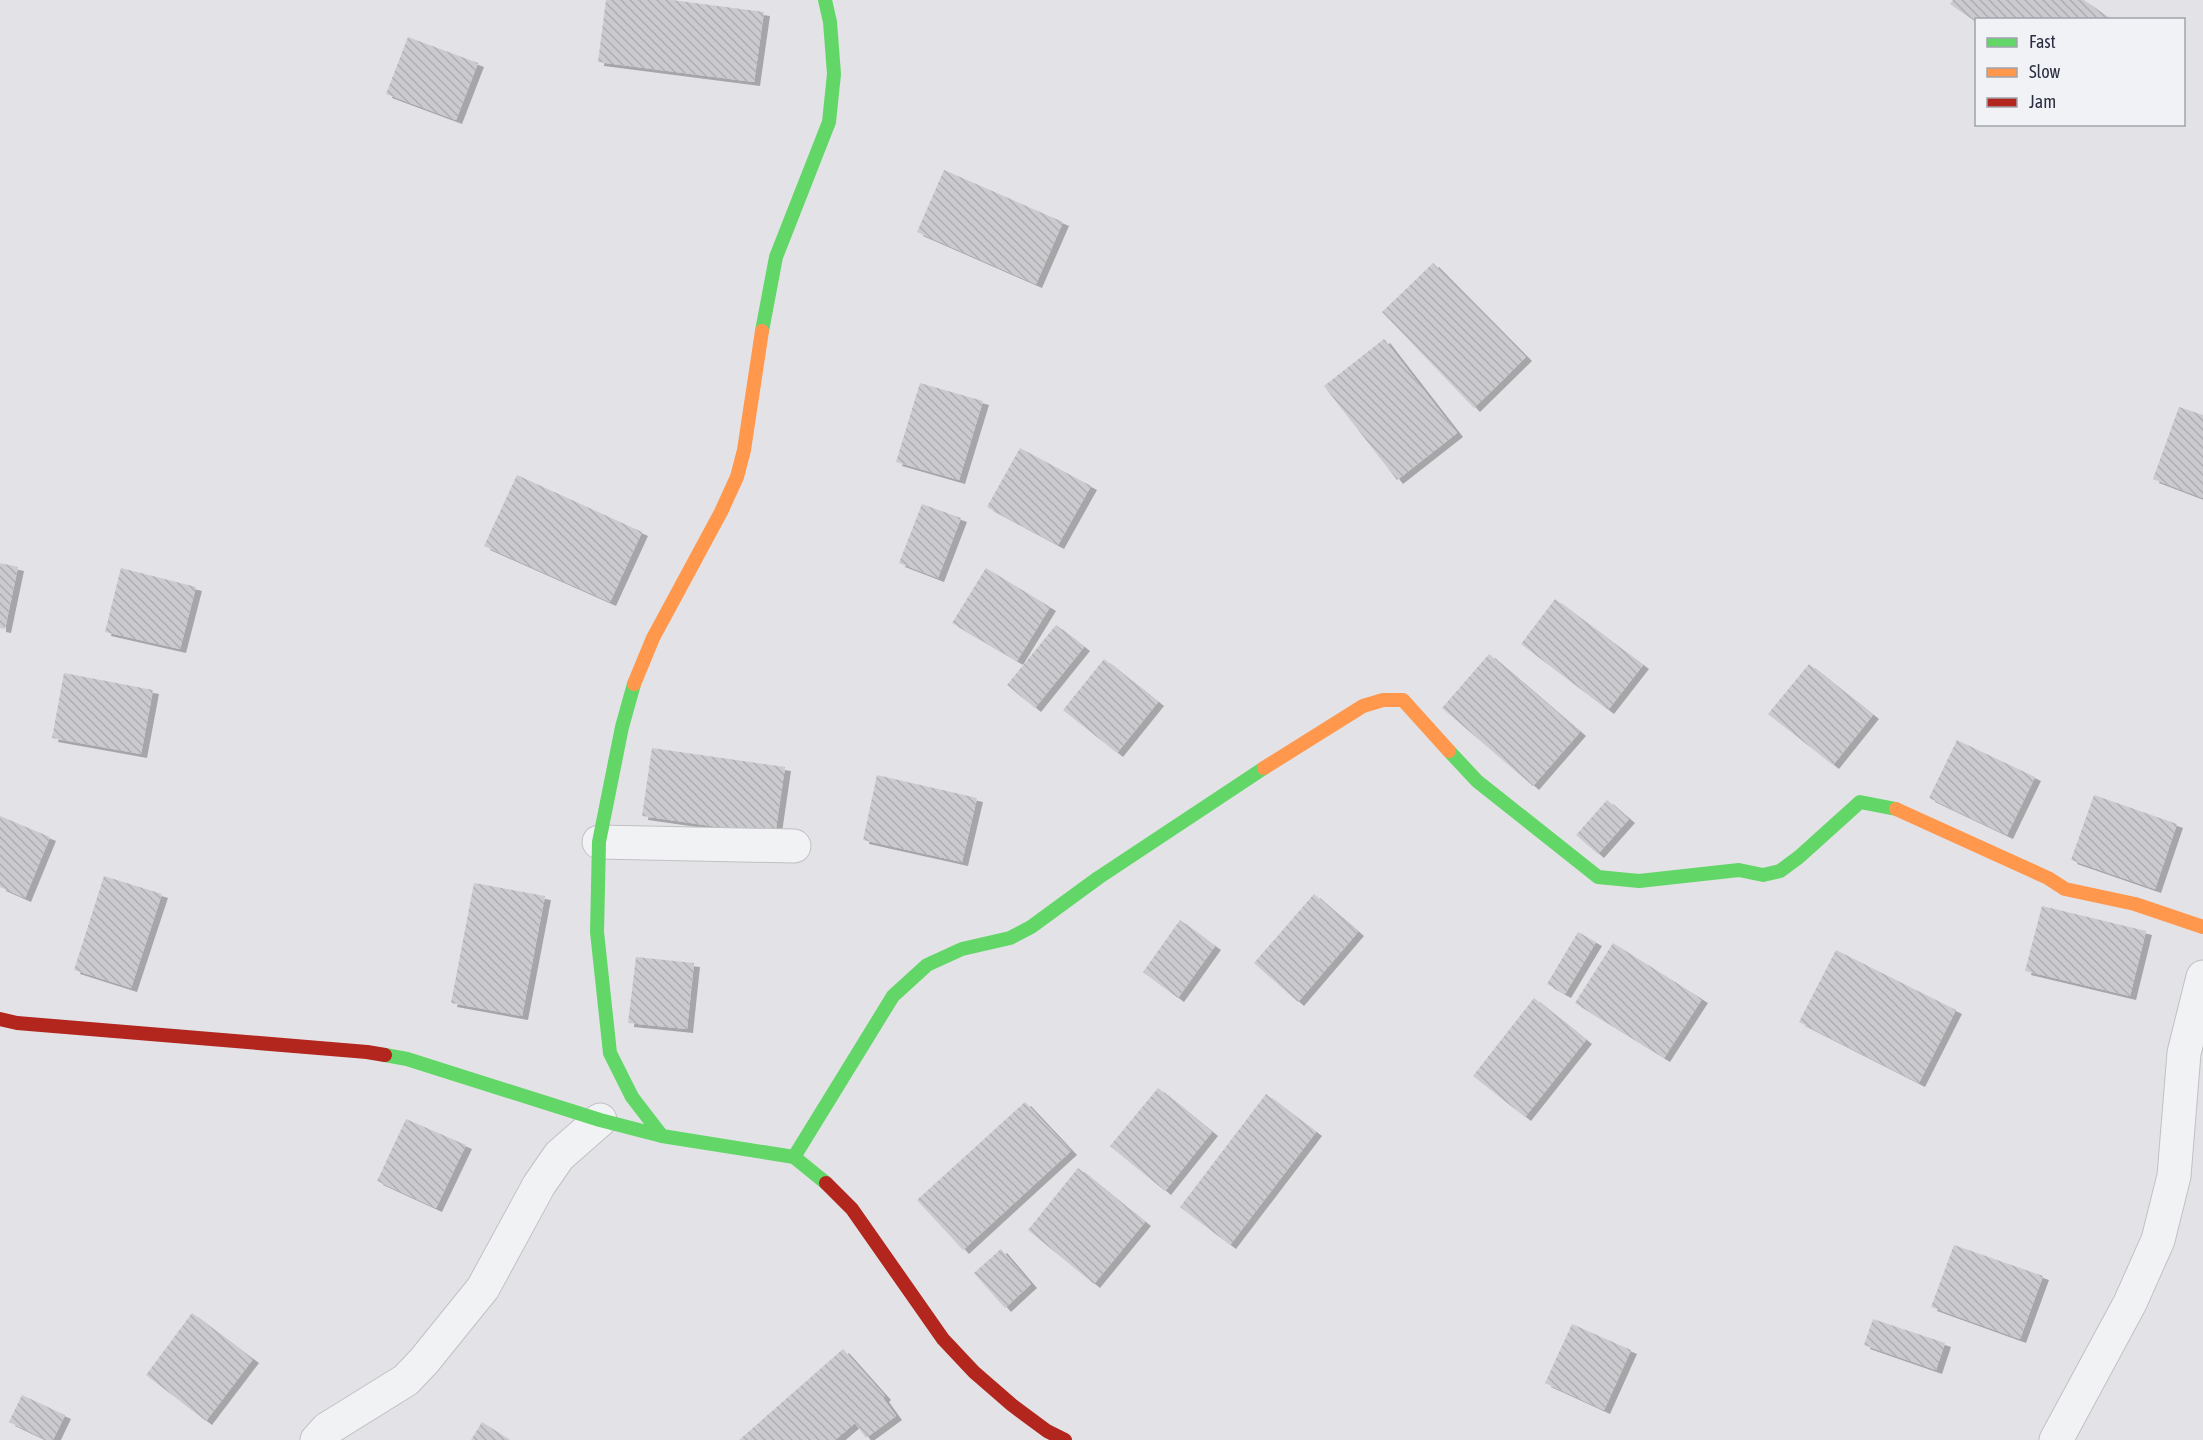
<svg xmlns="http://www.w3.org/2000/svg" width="2203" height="1440" viewBox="0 0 2203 1440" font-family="'Asap Condensed',sans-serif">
<defs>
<pattern id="building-back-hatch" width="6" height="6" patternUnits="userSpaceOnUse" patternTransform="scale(1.5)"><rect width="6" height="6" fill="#cbcbcf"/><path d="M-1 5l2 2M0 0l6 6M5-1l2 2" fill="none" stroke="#aeafb3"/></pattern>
<filter id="shadow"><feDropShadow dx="6" dy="4" stdDeviation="0" flood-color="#0004"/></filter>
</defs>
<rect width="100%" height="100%" fill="#e3e3e7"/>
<!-- building -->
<g fill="url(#building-back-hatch)" filter="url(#shadow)">
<polygon points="606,0 672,0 764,12 754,82 598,62"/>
<polygon points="1953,0 2084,0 2112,20 1976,20 1976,22 1950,4"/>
<polygon points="408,37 478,63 456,120 386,94"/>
<polygon points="944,170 1063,222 1036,284 917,232"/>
<polygon points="1433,263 1526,357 1474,408 1382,312"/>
<polygon points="1384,339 1457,433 1397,480 1324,386"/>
<polygon points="920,383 983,401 959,480 896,462"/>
<polygon points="2179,407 2203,415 2203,498 2153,479"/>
<polygon points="1020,448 1091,486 1058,545 987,507"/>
<polygon points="517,475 642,532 610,602 484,546"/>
<polygon points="922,504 961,518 938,578 899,563"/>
<polygon points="0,563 18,567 5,629 0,628"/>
<polygon points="121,568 196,587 180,649 105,632"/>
<polygon points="986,568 1050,607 1017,661 952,623"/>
<polygon points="1555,599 1643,665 1608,710 1521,644"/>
<polygon points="1056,625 1084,647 1035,708 1007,685"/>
<polygon points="1489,654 1580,732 1533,786 1442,708"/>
<polygon points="1104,659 1158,702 1117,753 1063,710"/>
<polygon points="1809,664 1873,715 1833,765 1768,714"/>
<polygon points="64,673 153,690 141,754 52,738"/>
<polygon points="1957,740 2035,777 2007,835 1929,798"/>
<polygon points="652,748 785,767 775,835 642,816"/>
<polygon points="877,775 977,798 962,862 863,840"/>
<polygon points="2094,795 2177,824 2155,889 2071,860"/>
<polygon points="1607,800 1629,819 1598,854 1576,835"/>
<polygon points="0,816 50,837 25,898 0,887"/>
<polygon points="104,876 162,894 131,988 74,970"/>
<polygon points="474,883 545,896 522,1016 451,1003"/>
<polygon points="1314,894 1358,932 1298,1002 1254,963"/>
<polygon points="2042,906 2146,931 2130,996 2025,971"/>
<polygon points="1180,920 1215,946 1178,998 1143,972"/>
<polygon points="1578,932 1596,942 1565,994 1547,984"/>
<polygon points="1613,943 1702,999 1664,1058 1575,1003"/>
<polygon points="1836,950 1956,1010 1919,1083 1799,1022"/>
<polygon points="636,957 694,963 687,1029 628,1023"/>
<polygon points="1534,998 1586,1040 1525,1117 1473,1076"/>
<polygon points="1158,1088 1212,1132 1165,1191 1110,1146"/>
<polygon points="1266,1094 1316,1132 1230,1245 1180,1207"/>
<polygon points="1025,1102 1071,1151 963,1250 917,1200"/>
<polygon points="406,1119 466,1145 436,1208 377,1181"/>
<polygon points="1078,1168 1145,1222 1094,1284 1028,1230"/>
<polygon points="1954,1245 2043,1276 2020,1339 1931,1307"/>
<polygon points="1001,1249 1031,1284 1005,1308 974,1273"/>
<polygon points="192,1313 253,1359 206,1421 146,1375"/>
<polygon points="1873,1319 1945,1343 1936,1370 1864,1345"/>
<polygon points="1572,1324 1631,1350 1604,1410 1545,1383"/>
<polygon points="843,1349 885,1396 883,1398 896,1416 866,1438 855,1423 835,1440 739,1440"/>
<polygon points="22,1395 65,1415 53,1440 47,1440 9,1422"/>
<polygon points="482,1422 510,1440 471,1440"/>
</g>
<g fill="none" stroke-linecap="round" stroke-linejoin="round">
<defs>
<g id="street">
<polyline points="599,842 794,846"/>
<polyline points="317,1440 327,1429 406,1380 424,1361 483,1288 539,1185 559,1156 600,1120"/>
<polyline points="2056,1440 2130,1303 2158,1240 2174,1176 2184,1053 2203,977"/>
</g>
</defs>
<!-- street casing -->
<use href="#street" stroke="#c1c1c5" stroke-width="35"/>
<!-- street -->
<use href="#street" stroke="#f1f2f4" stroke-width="33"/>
<!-- fast -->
<g stroke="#63d668" stroke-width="14">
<polyline points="762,331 776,257 829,122 834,74 830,22 825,0"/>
<polyline points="634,684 622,727 599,842 597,932 610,1053 632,1097 662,1136"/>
<polyline points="1449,751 1477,781 1598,877 1639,881 1739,870 1763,875 1780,871 1799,857 1860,802 1896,809"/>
<polyline points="385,1055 407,1059 600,1120 662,1136 794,1157 826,1183"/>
<polyline points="794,1157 893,996 927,965 962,949 1010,938 1031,927 1098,878 1264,768"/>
</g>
<!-- slow -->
<g stroke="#ff974d" stroke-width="14">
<polyline points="634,684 653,638 721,512 737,477 744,450 762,331"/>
<polyline points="1264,768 1363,706 1383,700 1403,700 1449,751"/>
<polyline points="1896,809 2048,878 2065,889 2135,904 2203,927"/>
</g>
<!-- jam -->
<g stroke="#b3261e" stroke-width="14">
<polyline points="0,1019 17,1023 367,1052 385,1055"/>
<polyline points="826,1183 852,1209 943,1339 974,1372 1012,1405 1047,1431 1065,1440"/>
</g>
</g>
<!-- legend -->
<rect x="1975" y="18" width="210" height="108" fill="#f0f2f6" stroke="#a1a4ad" stroke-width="1.5"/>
<rect x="1987" y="38" width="30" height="9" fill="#63d668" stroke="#a1a4ad" stroke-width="1.5"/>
<text x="2029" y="48" font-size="18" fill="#2a2e40">Fast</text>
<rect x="1987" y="68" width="30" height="9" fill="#ff974d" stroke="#a1a4ad" stroke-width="1.5"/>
<text x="2029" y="78" font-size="18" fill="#2a2e40">Slow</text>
<rect x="1987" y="98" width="30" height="9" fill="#b3261e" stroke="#a1a4ad" stroke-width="1.5"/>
<text x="2029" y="108" font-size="18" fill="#2a2e40">Jam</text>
</svg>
